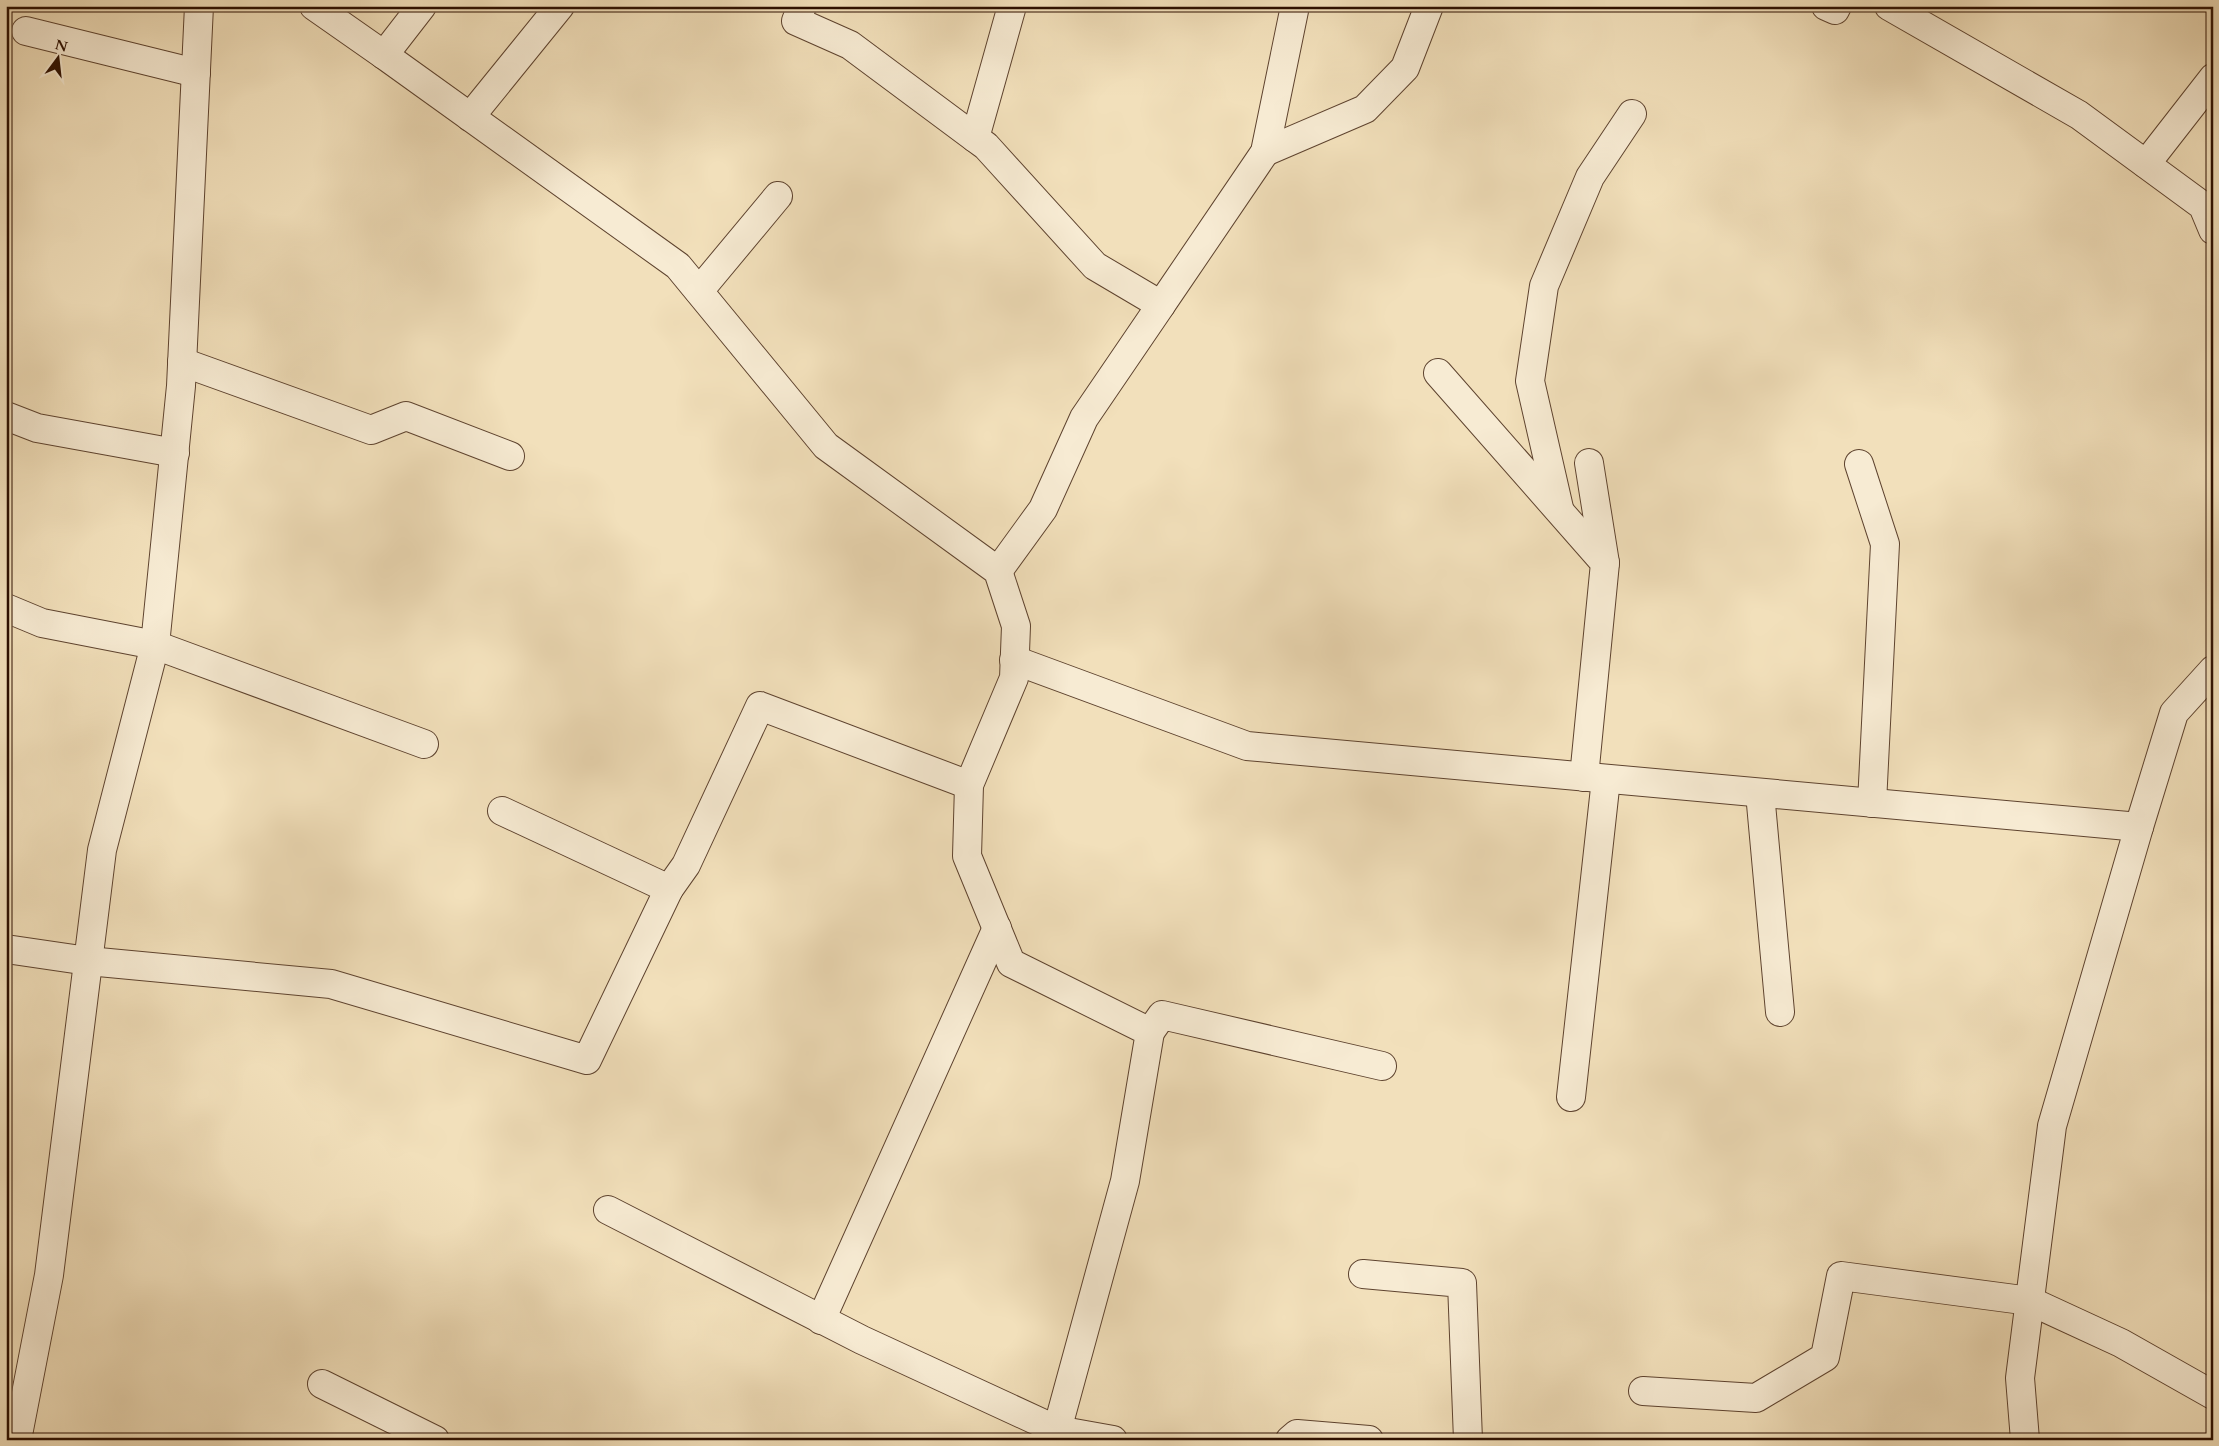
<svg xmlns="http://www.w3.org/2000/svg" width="2219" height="1446" viewBox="0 0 2219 1446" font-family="Cardo,serif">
<rect width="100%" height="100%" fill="#f2e0bb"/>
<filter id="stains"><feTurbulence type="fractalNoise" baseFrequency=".004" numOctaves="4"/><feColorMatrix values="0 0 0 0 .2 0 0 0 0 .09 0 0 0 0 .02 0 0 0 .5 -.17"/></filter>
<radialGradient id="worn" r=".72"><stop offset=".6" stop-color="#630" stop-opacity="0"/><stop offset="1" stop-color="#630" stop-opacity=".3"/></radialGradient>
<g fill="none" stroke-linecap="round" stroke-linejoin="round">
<defs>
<g id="street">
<polyline points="314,6 384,55 422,6"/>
<polyline points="802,6 796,21 850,45 975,138 986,146 1095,266 1161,305 1084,418 1043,509 998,571"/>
<polyline points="1826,6 1835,10 1837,6"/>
<polyline points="1889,6 2079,115 2203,206 2213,230"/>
<polyline points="26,31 196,73"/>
<polyline points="384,55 678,266 826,446 998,571 1016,626 1014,678 969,785 967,856 1011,963 1150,1032 1125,1181 1057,1430 862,1340 608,1210"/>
<polyline points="470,117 560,6"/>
<polyline points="975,138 1012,6"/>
<polyline points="1265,152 1365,109 1405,68 1429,6"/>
<polyline points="2146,164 2213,78"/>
<polyline points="699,291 778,196"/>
<polyline points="1161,305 1265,152 1295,6"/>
<polyline points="182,362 371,430 406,416 510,456"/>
<polyline points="1438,373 1605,563 1584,777"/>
<polyline points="6,416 37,428 175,453"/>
<polyline points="1589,463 1605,563"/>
<polyline points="1859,464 1885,544 1872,803"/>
<polyline points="1559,508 1530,381 1544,286 1590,177 1632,114"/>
<polyline points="6,608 42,623 155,645 424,744"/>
<polyline points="1014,660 1247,746 2139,827 2174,713 2213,670"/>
<polyline points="1760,793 1780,1012"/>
<polyline points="502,811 669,889"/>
<polyline points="6,949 88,961 331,984 587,1060 669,889 686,865 760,706 969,785"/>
<polyline points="1150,1032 1162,1015 1382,1066"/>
<polyline points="1571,1097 1606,779"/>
<polyline points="1363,1274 1462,1283 1468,1440"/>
<polyline points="821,1320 997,928"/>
<polyline points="322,1384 435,1440"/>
<polyline points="1643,1391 1756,1398 1825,1357 1841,1276 2030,1301 2121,1343 2213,1395"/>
<polyline points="17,1440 49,1275 102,850 155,645 181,386 199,6"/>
<polyline points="1054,1440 1057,1430 1113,1440"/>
<polyline points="1290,1440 1297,1434 1369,1440"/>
<polyline points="2025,1440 2020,1378 2052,1126 2139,827"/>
</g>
</defs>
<!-- street casing -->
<use href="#street" stroke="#5e432f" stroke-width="30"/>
<!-- street -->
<use href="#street" stroke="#f7ebd3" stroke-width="28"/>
</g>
<!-- margin -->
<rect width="2219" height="1446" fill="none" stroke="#f2e0bb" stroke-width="25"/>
<rect x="8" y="8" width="2204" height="1431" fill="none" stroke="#2c0f00" stroke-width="2.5"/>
<rect x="12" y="12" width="2194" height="1421" fill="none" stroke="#2c0f00"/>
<!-- north arrow -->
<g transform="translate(58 58) rotate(15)" stroke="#f7ebd3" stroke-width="4" paint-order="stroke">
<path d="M0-4L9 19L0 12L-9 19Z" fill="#2c0f00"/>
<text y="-8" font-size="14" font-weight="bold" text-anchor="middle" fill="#2c0f00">N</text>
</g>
<rect width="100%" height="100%" filter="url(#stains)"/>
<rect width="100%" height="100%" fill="url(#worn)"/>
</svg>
